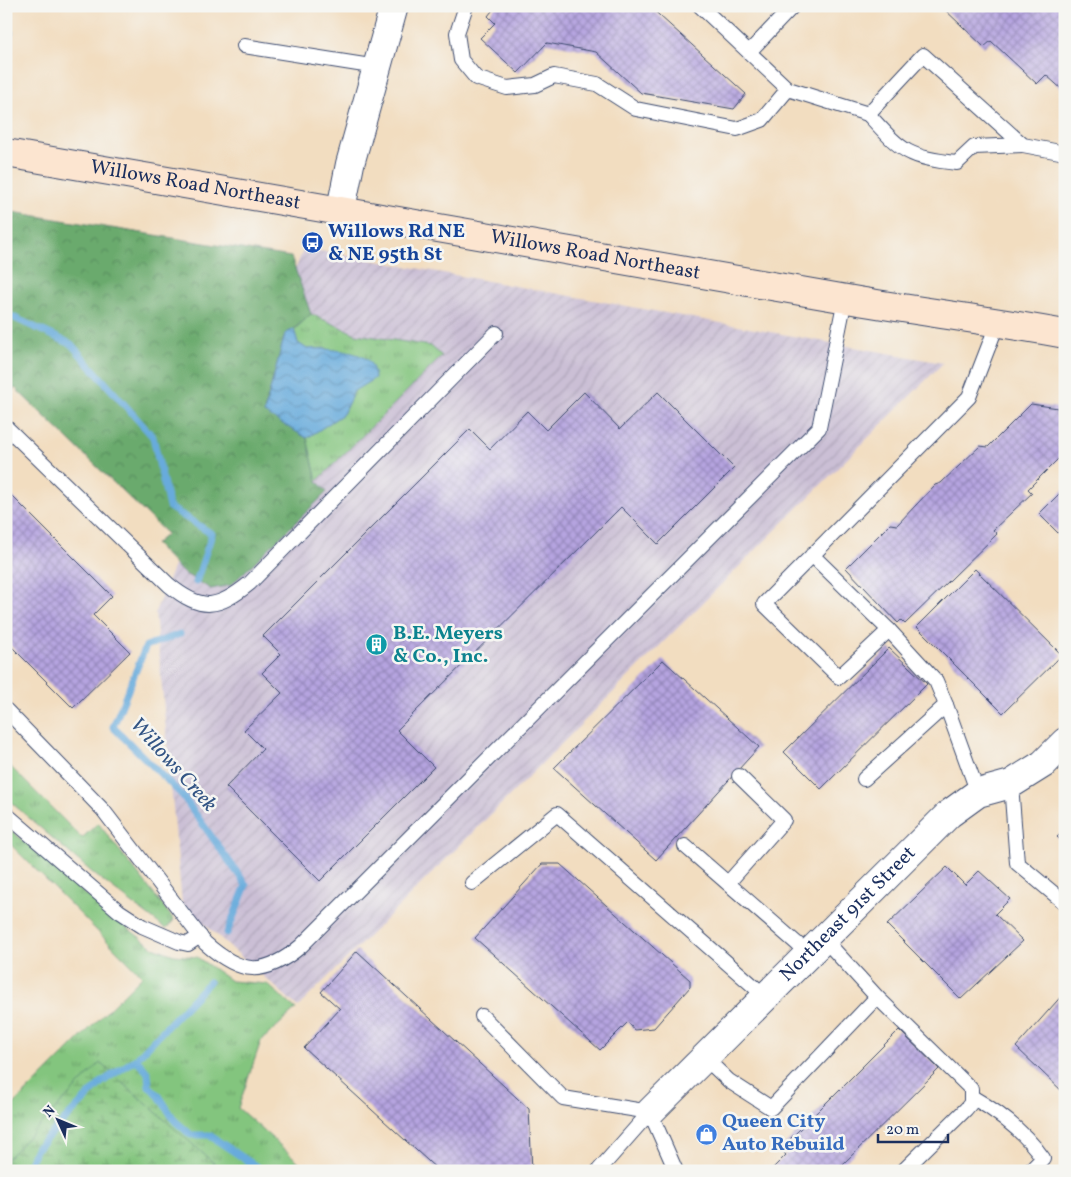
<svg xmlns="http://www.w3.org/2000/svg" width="1071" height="1177" viewBox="0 0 1071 1177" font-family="Vollkorn,serif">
<defs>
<pattern id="industrial-furrows" width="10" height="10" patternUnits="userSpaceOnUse" patternTransform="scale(1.25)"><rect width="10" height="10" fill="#cbbfd5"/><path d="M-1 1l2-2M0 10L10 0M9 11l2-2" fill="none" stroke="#aea4b9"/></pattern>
<pattern id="grass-tufts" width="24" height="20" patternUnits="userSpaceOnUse" patternTransform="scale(1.25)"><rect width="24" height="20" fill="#83c57e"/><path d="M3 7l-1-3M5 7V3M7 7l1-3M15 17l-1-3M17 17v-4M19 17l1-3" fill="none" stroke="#6aa06a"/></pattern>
<pattern id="forest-crowns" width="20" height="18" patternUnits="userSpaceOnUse" patternTransform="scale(1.25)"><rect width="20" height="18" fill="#6aaa6d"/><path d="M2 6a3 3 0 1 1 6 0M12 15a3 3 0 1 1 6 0" fill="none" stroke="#568b5d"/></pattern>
<pattern id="wetland-marsh" width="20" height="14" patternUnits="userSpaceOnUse" patternTransform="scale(1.25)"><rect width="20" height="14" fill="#83c57e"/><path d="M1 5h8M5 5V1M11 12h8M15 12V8" fill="none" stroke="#6aa06a"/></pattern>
<pattern id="water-waves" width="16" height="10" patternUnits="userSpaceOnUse" patternTransform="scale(1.25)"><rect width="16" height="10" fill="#67abdc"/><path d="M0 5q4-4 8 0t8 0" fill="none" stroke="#548cb6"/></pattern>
<pattern id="building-cross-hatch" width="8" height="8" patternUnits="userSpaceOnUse" patternTransform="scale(1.25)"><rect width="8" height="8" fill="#b6a4e0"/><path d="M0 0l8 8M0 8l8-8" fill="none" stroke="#9386b9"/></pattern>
</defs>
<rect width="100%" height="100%" fill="#f6f6f2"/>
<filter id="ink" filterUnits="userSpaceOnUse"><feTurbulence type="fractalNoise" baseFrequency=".02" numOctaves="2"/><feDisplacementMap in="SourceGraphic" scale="10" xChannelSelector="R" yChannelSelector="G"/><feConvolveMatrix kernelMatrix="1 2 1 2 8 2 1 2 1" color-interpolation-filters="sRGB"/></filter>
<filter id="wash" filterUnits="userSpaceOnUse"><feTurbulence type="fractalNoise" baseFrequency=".0096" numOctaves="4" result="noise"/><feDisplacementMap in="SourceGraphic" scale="20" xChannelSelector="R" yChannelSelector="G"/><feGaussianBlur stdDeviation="1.12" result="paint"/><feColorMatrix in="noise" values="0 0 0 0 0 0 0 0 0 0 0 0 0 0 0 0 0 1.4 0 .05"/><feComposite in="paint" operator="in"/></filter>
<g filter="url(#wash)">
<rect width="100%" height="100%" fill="#f2ddc0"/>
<!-- industrial -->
<polygon fill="url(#industrial-furrows)" points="304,248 943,363 298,1007 182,904 155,612"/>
<!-- grass -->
<g fill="url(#grass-tufts)" stroke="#4f7a6e">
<polygon points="311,314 356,334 431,346 442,356 317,481 307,438 343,414 354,391 327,348 307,349 298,343 294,330"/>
<polygon points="6,762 82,838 98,823 174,920 166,929 94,874 6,798"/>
<polygon points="6,826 111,916 153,947 174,955 197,957 231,981 267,984 296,1009 261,1041 238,1108 309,1171 6,1171 6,1112 142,976 6,840"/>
</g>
<!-- forest -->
<polygon fill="url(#forest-crowns)" stroke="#426c66" points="6,211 291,257 311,314 294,329 285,334 264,412 307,438 317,481 327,492 231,585 211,589 182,572 155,544 167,534 15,388 6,397"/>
<!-- wetland -->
<polygon fill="url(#wetland-marsh)" stroke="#4f7a6e" points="100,1063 223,1171 6,1171 6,1160"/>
<!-- water -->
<path fill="url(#water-waves)" stroke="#416d9d" d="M 294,329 L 298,343 L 307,349 C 322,348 352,350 365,358 C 372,362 374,371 375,378 L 354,391 L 343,414 L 307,438 L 264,413 L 285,334 Z"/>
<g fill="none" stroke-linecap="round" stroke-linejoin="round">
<!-- stream -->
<g stroke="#67abdc" stroke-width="7">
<polyline points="6,15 10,33"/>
<polyline points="6,314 71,344 153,437 169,507 212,534 196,582"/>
<polyline points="180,634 146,646 113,727 182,795 246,885 227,933"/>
<polyline points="136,1059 148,1073 149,1086 159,1096 175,1121 191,1135 209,1135 263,1171"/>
<polyline points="27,1171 35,1150 102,1082 136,1059 209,982"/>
</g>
</g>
<g id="blocks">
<!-- building -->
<g fill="url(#building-cross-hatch)">
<polygon points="496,6 649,6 746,94 734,109 641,93 596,52 547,43 518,73 480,38 495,23 488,16"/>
<polygon points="941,6 1065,6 1065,92 1046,75 1037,84 991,41 984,47"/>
<polygon points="584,392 620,429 658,392 734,468 658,544 621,507 397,730 434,767 320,881 226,787 263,749 244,730 282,693 262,673 281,654 263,636 470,429 490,449 527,411 546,430"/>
<polygon points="1031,404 1065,409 1065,456 1062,455 1028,489 1032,493 993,530 997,534 905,624 901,620 898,623 846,568 890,524 897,525 935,485 941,483 980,446 988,447"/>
<polygon points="1065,488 1065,540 1039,514"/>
<polygon points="6,490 112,596 93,615 130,652 73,708 6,641"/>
<polygon points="975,569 1062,655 1003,713 917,627"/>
<polygon points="889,648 927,684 821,789 784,752"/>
<polygon points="663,660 759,747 656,860 554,768"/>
<polygon points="1065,830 1065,843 1057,837"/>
<polygon points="542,864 560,864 690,980 690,987 654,1028 634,1030 628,1022 600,1050 475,938"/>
<polygon points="947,867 965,885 979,871 1010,899 995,914 1023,941 961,999 887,925"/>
<polygon points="357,951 529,1109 532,1171 439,1171 304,1048 340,1009 321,992"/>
<polygon points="1065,992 1065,1094 1016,1047"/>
<polygon points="899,1030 939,1069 836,1171 770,1171 786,1155 780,1149"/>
</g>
</g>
</g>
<g filter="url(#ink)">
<use href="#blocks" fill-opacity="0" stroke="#3b496d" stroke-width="1"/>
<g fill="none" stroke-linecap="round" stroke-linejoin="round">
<defs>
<g id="service">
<polyline points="466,6 457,33 461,60 476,78 507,88 535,85 554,76 597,84 636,109 737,129 762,120 788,89"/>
<polyline points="700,6 788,89 868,114 923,55 1023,145 1065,153"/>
<polyline points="244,46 377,67"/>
<polyline points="749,52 793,6"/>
<path d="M 868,114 C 901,150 906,158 957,163 L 974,147 L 1023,145"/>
<path d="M 6,427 L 169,585 C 202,612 218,609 250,583 L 496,333"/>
<polyline points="812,555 889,630 839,677 764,604 969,397 998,322"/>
<polyline points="946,705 978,793"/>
<path d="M 6,710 L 103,810 L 205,943 C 241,975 264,977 301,946 L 819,428 L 845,299"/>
<polyline points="864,779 946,705 936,681 889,630"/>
<polyline points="1011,784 1017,863 1065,903"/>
<polyline points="6,814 119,911 142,926 179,942 188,944 200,936"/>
<polyline points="685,846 809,954"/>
<polyline points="472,883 557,814 766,997"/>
<polyline points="728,883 784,820 739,776"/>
<polyline points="877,997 971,1089 971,1103 966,1109 903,1171"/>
<polyline points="482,1016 563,1098 650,1112"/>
<polyline points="705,1058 729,1081 771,1108 877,997 824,939"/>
<path d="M 972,1097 C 1000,1113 1024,1131 1043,1158 L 1030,1171"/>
<polyline points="650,1112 676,1171"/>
<polyline points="598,1171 650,1112"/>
</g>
<g id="minor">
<polyline points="341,209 350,164 394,6"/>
<path id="s1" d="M 650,1112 L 949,814 L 978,793 L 1011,784 L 1043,764 L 1065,742"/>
</g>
<g id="secondary">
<path id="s2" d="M 6,153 C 285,200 563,251 841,298 C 915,311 990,320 1065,334"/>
</g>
</defs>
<!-- service casing -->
<use href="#service" stroke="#3b496d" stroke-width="16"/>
<!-- minor casing -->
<use href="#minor" stroke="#3b496d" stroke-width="30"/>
<!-- secondary casing -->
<use href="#secondary" stroke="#3b496d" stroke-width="30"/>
<!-- service -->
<use href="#service" stroke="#fff" stroke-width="14"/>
<!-- minor -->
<use href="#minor" stroke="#fff" stroke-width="28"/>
<!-- secondary -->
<use href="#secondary" stroke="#fce5d0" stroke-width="28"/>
</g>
</g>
<!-- icons -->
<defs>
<symbol id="bus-disc" viewBox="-11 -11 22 22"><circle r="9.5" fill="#1a4fb4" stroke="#f6f6f2"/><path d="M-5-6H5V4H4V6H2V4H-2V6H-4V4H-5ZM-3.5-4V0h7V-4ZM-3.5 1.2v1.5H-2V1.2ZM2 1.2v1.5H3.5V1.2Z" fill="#fff"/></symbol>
<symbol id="building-disc" viewBox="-11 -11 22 22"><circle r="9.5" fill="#0f9aa8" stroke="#f6f6f2"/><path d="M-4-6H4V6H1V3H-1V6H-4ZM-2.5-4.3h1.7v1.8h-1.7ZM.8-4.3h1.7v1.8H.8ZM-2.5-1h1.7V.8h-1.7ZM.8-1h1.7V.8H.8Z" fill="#fff"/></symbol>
<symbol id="shop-disc" viewBox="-11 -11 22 22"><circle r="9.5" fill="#3f7fe0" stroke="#f6f6f2"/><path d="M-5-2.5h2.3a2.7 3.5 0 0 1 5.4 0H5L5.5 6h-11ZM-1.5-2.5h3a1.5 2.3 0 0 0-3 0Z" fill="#fff"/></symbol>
</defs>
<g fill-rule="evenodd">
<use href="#bus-disc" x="300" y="230" width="25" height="25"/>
<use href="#building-disc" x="364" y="632" width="25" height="25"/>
<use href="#shop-disc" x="694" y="1122" width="25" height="25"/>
</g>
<g text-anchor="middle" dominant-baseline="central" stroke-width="5" stroke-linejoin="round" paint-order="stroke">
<!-- street labels -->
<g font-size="20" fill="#1b2f5e" stroke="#f6f6f2">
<text stroke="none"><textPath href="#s2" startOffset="192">Willows Road Northeast</textPath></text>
<text stroke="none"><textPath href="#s2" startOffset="598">Willows Road Northeast</textPath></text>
<text stroke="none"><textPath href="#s1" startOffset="280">Northeast 91st Street</textPath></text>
</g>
<!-- transit labels -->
<g font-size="20" font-weight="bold" fill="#164399" stroke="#f6f6f2" text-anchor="start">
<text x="328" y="232">Willows Rd NE<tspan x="328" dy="23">&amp; NE 95th St</tspan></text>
</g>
<!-- culture labels -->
<g font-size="20" font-weight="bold" fill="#0d838f" stroke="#f6f6f2" text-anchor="start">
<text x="393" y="634">B.E. Meyers<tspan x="393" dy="23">&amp; Co., Inc.</tspan></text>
</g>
<!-- shop labels -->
<g font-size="20" font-weight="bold" fill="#366cbe" stroke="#f6f6f2" text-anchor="start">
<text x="722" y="1122">Queen City<tspan x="722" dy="23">Auto Rebuild</tspan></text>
</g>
<!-- water labels -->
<g font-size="21" font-style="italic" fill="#325484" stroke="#f6f6f2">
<text transform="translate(173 765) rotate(48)">Willows Creek</text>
</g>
</g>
<!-- margin -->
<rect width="1071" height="1177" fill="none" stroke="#f6f6f2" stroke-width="25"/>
<!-- north arrow -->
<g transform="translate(58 1120) rotate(314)" stroke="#f6f6f2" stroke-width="4" paint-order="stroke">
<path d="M0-4L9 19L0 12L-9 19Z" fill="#1b2f5e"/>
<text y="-8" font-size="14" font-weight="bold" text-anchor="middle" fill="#1b2f5e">N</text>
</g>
<!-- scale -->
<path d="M878 1134v8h70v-8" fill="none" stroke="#1b2f5e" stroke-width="2.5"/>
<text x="886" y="1134" font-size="15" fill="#1b2f5e" stroke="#f6f6f2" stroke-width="4" paint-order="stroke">20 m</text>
</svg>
